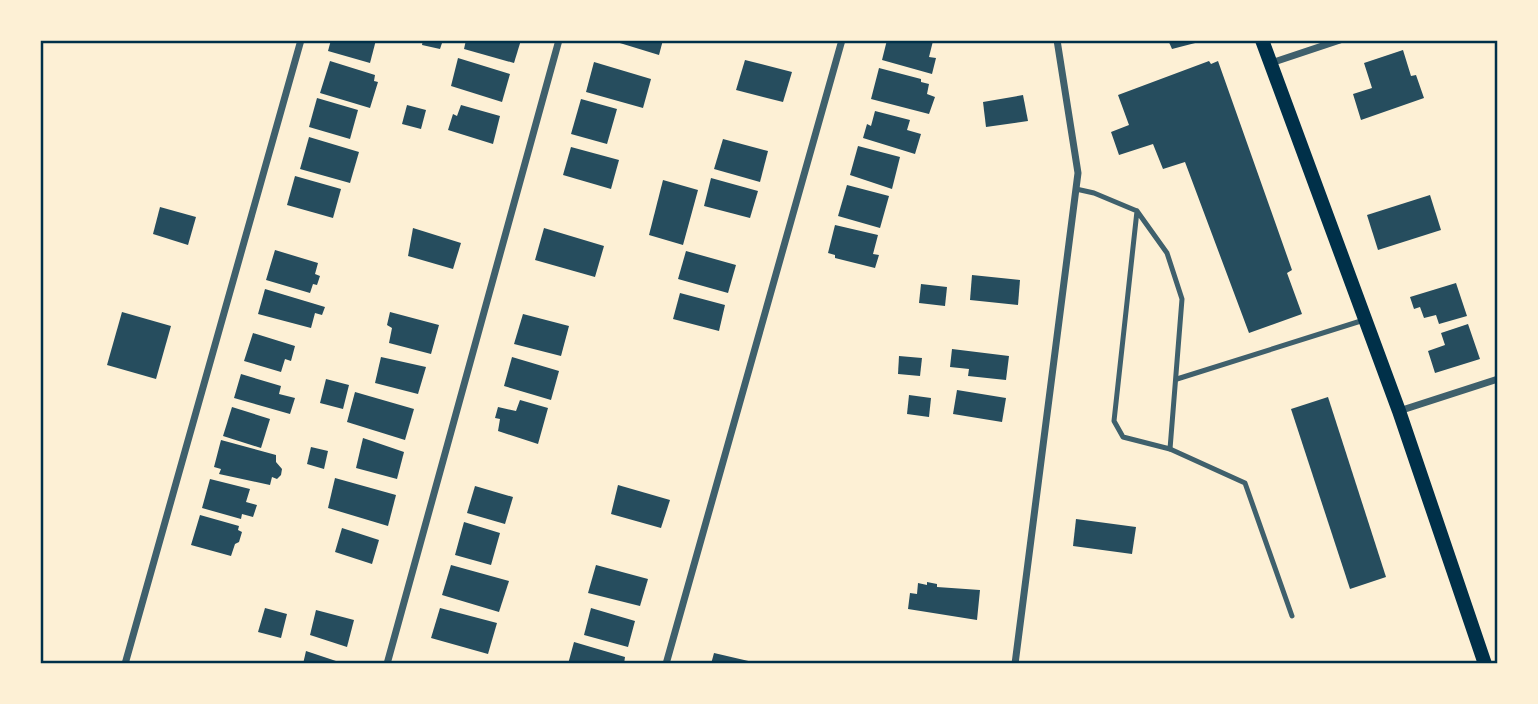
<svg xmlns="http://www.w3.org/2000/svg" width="1538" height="704" viewBox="0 0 1538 704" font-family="'Open Sans',sans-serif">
<rect width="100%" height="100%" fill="#fdf0d5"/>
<!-- building -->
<g fill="#264d5e">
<polygon points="331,40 376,40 370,63 328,51"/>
<polygon points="423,40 443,40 440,49 422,45"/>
<polygon points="466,40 521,40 514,63 464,49"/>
<polygon points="610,40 663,40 659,55"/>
<polygon points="887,40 933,41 929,57 936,58 932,74 882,60"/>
<polygon points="1168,40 1198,40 1199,42 1172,49"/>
<polygon points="1403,50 1411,76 1416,75 1424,98 1361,120 1353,94 1372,88 1364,63"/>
<polygon points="458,58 510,74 502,102 451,86"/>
<polygon points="745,60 792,72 783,102 736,90"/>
<polygon points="330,61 375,75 374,81 378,82 370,108 320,93"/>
<polygon points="1209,61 1211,64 1218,61 1292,270 1287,273 1302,314 1249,333 1185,162 1163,169 1153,144 1119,155 1111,132 1129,125 1118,95"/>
<polygon points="594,62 651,79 643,108 586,92"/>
<polygon points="879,68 921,79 921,82 929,84 927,94 935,97 929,114 871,99"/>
<polygon points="1023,95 1028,121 986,127 983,102"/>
<polygon points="317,98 358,110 350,139 309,127"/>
<polygon points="581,99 617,109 607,144 571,134"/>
<polygon points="407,105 426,110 421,129 402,124"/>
<polygon points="461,105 500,116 493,144 448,130 453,114 457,116"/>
<polygon points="875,111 910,120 907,130 921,134 915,154 863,138 867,124 871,126"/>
<polygon points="309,137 359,152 350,183 300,169"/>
<polygon points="723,139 768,151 760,182 714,169"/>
<polygon points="858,146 900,157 892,189 850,175"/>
<polygon points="571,147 619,160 611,189 563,175"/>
<polygon points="295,176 341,189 333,218 287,205"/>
<polygon points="711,178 758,191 750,218 704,206"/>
<polygon points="663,180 698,190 683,245 649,235"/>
<polygon points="847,185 889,196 880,228 838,216"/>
<polygon points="1430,195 1441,230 1378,250 1367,215"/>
<polygon points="160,207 196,217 188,245 153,234"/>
<polygon points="835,225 878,235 873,254 879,255 875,268 835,258 835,255 828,253"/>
<polygon points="413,228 461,243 453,269 408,256"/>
<polygon points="544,228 604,246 595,277 535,260"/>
<polygon points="275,250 318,263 315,274 320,276 317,285 313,284 310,293 266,280"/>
<polygon points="686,251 736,265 728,293 678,279"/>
<polygon points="972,275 1020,280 1018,305 970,300"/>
<polygon points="1456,283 1467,316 1439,324 1436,315 1424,318 1420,307 1414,309 1410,297"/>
<polygon points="921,284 947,287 945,306 919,303"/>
<polygon points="265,289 325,307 322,315 315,313 311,328 258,314"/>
<polygon points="680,293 725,305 719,331 673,319"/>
<polygon points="122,312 171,326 156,379 107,365"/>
<polygon points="390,312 439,325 431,354 389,343 392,328 387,325"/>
<polygon points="523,314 569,326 561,356 514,344"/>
<polygon points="1468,324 1480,359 1435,373 1428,351 1445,345 1441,333"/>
<polygon points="253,333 295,346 291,361 285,359 281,372 244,361"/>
<polygon points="952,349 1009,356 1006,380 968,376 969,369 950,367"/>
<polygon points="899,356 922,358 920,376 898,374"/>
<polygon points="381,357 426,367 418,394 375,383"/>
<polygon points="512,357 559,371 551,400 504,386"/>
<polygon points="241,374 281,386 279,394 295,398 290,414 234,398"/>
<polygon points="326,379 349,385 343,409 320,403"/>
<polygon points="957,390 1006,398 1002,422 953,414"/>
<polygon points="355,392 414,409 405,440 347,422"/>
<polygon points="909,395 931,398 929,417 907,414"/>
<polygon points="1328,397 1386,577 1350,589 1291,409"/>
<polygon points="520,400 548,408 538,444 498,431 500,419 495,418 498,407 516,411"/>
<polygon points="232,407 270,419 261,448 223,436"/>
<polygon points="363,438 404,452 397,479 356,468"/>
<polygon points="221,440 276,455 276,462 282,469 281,475 277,479 272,477 270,485 219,474 221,469 214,467"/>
<polygon points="311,447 328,451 324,469 307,464"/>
<polygon points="335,478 396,495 388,526 328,508"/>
<polygon points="210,479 250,489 246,502 257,505 253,517 242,514 241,519 202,508"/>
<polygon points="618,485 670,500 661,528 611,514"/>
<polygon points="475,486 513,497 505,524 467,513"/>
<polygon points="200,515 239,526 238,530 242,532 239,542 235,544 231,556 191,545"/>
<polygon points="1076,519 1136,527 1132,554 1073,546"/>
<polygon points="464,522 500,533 491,565 455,555"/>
<polygon points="342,528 379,540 372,564 335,552"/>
<polygon points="451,565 509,581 499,612 442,595"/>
<polygon points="596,565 648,579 640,606 588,593"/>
<polygon points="927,582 937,584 937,587 980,590 977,620 908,609 910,593 917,594 918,583 927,585"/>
<polygon points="265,608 287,614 281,638 258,632"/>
<polygon points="440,608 497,623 488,654 431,638"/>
<polygon points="591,608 635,621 628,647 584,635"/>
<polygon points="316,610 354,620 347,647 310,635"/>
<polygon points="574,642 625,657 624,664 568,664"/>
<polygon points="306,651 342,663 342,664 303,664"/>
<polygon points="714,653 757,663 757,664 711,664"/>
</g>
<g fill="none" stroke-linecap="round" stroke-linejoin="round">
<!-- service -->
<g stroke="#3f606c" stroke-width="5">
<polyline points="1076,189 1094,193 1137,211 1114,421 1123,437 1170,449 1182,299 1167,253 1137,211"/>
<polyline points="1177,379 1364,320"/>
<polyline points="1170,449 1245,483 1292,616"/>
</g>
<!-- minor -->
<g stroke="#3f606c" stroke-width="7">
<polyline points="1271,63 1340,40"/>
<polyline points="1399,411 1498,379"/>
<polyline points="125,664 301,40"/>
<polyline points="387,664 559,40"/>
<polyline points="666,664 842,40"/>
<polyline points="1015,664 1078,173 1057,40"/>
</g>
<!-- secondary -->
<polyline stroke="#003049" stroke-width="14" points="1262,40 1399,411 1485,664"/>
</g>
<!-- border -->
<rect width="1538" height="704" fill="none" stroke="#fdf0d5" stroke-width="84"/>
<rect x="42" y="42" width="1454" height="620" fill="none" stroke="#003049" stroke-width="2.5"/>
</svg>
